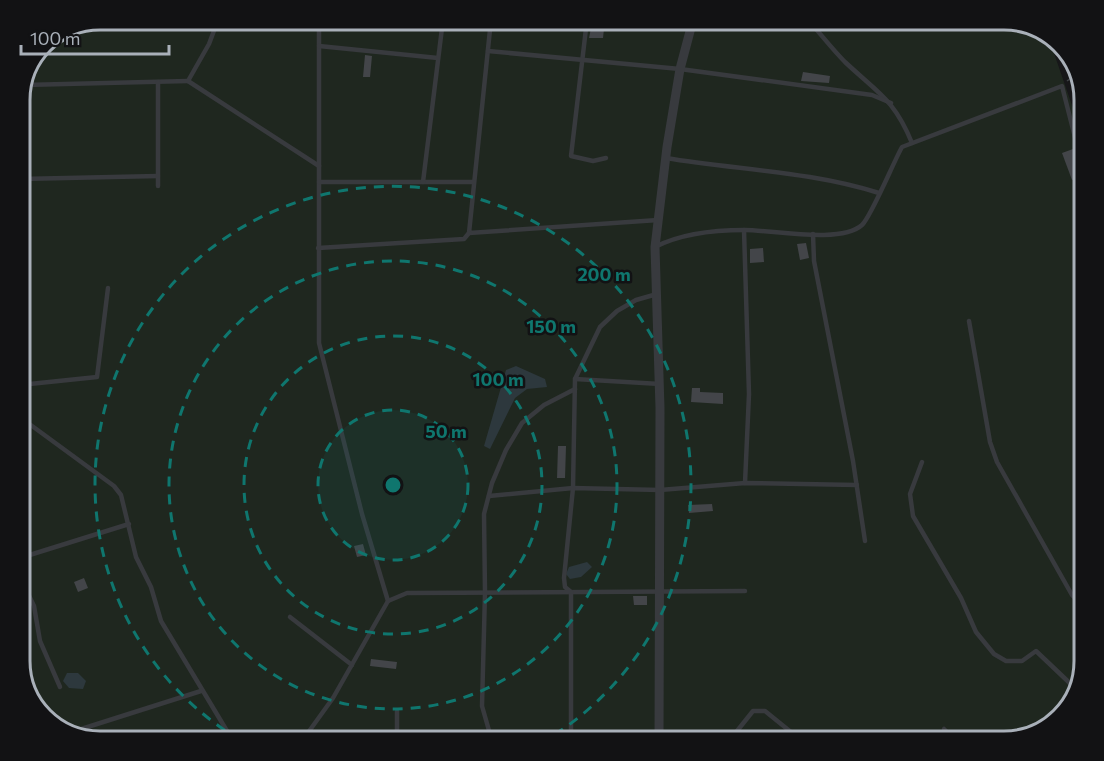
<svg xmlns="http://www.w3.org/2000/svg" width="1104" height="761" viewBox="0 0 1104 761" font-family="Commissioner,sans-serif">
<rect width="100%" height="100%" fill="#171719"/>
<!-- green -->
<path fill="#1f271f" d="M 100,20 L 1004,20 L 1047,33 L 1084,140 L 1084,661 C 1067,719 1064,726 1004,741 L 100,741 C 46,725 37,722 20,666 L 20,95 L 43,43 Z"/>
<!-- water -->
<g fill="#2d383d">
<polygon points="516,366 545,379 547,387 527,389 515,398 490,449 484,446 506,370"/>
<polygon points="587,562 592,567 581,577 570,579 566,574 569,567"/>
<polygon points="67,673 78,673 86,681 83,689 69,688 63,681"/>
</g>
<!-- building -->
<g fill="#434549">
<polygon points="591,28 604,29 603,38 589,38"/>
<polygon points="365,55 372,56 370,77 363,77"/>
<polygon points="803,72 830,76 829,83 801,81"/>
<polygon points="1073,149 1080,177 1072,180 1062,153"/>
<polygon points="806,243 809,258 800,260 797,244"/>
<polygon points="763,248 764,262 750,263 750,249"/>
<polygon points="692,388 700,388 700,392 723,393 723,404 691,402"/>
<polygon points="558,446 566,446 565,478 557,478"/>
<polygon points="712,504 713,511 689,513 688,505"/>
<polygon points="363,544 366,555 357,557 354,546"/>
<polygon points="84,578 88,588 78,592 74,582"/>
<polygon points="633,596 647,596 647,605 634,605"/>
<polygon points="371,659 397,662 396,669 370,666"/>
</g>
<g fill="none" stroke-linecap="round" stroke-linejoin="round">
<!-- path -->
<polyline stroke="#3e4145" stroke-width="1.5" stroke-dasharray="3 4.5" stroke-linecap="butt" points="1067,81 1078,73"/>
<!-- lane -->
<g stroke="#383a3e" stroke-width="4.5">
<polyline points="218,20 209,44 188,81 319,166"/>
<polyline points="319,20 319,343 362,514 388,601"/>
<polyline points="491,20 469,233 658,220"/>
<polyline points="587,20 571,156 593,161 606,158"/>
<path d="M 808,20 C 820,33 832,49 845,62 C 878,93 894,99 912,143"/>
<polyline points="319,46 438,58"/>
<polyline points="488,51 680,69 872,95 891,103"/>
<polyline points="24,85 188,81"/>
<path d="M 666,158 C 737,170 810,171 879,193"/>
<polyline points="20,179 158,176"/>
<polyline points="319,182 473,182"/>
<polyline points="423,182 443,20"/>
<polyline points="158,186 158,82"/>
<polyline points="744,230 749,394 745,483"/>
<polyline points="813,234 814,261 853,461 865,541"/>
<path d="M 655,247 C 682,233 714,230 745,230 C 773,230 841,244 862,225 C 871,217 894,161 902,147 L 1062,86 L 1084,173"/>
<polyline points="318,248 464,239 469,233"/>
<polyline points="969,321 990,442 997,462 1072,595 1084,606"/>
<polyline points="575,379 660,384"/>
<polyline points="20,385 97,377 108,288"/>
<polyline points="20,405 28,423 114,486 121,495 136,557 151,587 161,621 233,741"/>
<polyline points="922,462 910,494 913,516 961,598 976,632 994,654 1006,661 1022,661 1036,651 1076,689"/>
<polyline points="489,496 573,488 660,490 745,483 857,485"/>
<polyline points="20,558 129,524"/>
<polyline points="20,577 34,606 40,641 60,687"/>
<polyline points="290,617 352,665"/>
<polyline points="397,711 397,741"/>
<polyline points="944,729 956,741"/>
<polyline points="75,734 75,731 201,691"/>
<polyline points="302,741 333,698 388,601 407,593 745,591"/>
<polyline points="492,741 482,706 485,593 484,514 492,483 506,450 522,423 544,405 575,389"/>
<polyline points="571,741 571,592 565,587 564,578 573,488 575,379 600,327 617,311 636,300 657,294"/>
<polyline points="729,741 753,711 765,711 802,741"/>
</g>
<!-- street -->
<polyline stroke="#383a3e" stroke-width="9" points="659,741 660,408 655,247 667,147 680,69 693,20"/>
</g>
<!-- distance rings -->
<circle cx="393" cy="485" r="75" fill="#0f766e" fill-opacity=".12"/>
<g fill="none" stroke="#0f766e" stroke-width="3" stroke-dasharray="10 8">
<circle cx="393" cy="485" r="75"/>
<circle cx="393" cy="485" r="149"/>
<circle cx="393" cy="485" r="224"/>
<path d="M240 740A298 298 0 1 1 546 740"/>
</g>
<!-- crop -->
<path d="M0 0H1104V761H0ZM100 30H1004A70 70 0 0 1 1074 100V661A70 70 0 0 1 1004 731H100A70 70 0 0 1 30 661V100A70 70 0 0 1 100 30Z" fill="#121214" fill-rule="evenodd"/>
<path fill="none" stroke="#a9b0b9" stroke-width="3" d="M100 30H1004A70 70 0 0 1 1074 100V661A70 70 0 0 1 1004 731H100A70 70 0 0 1 30 661V100A70 70 0 0 1 100 30Z"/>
<circle cx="393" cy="485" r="9" fill="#0f766e" stroke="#121214" stroke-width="3"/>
<g font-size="18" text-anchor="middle" font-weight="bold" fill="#0f766e" stroke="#121214" stroke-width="5" stroke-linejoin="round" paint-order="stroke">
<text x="604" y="281">200 m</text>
<text x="551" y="333">150 m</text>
<text x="498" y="386">100 m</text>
<text x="446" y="438">50 m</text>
</g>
<!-- scale -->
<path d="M21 45v9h148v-9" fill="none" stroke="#a9b0b9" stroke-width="3"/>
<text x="30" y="45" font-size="18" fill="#a9b0b9" stroke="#121214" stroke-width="4.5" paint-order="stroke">100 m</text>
</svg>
